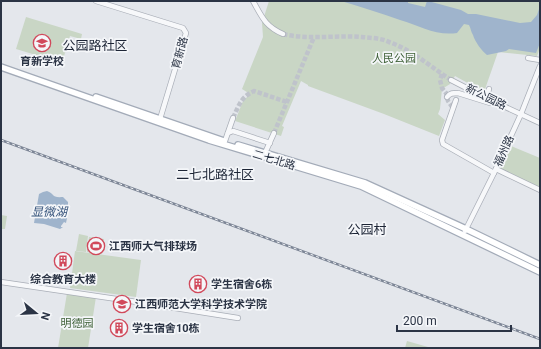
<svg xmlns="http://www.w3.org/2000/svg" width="541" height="349" viewBox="0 0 541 349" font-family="Roboto,'Noto Sans SC',sans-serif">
<rect width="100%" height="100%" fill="#e4e7ec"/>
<!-- green -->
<g fill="#c9d6c5">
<polygon points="269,1 540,1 540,48 537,56 498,52 484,92 455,76 450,84 442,89 440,109 438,114 445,120 439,136 384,114 308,86 308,85 301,81 282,126 284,127 281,136 235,121 243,101 250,94 242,89 263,37 262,23"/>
<polygon points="26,17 82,34 81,39 70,36 62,63 16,49"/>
<polygon points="511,146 540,158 540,188 500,169"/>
<polygon points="1,215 7,216 5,229 1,229"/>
<polygon points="79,234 88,236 86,252 76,251"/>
<polygon points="89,237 104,239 102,254 87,252"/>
<polygon points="75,251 141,260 136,297 70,288"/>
<polygon points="67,293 96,297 88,348 58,348"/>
<polygon points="407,341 428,347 427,348 405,348"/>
</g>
<!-- water -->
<g fill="#9fb4cc">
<path d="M 341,1 L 408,1 L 408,3 L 425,7 L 427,1 L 428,1 L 461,10 L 468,14 L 476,14 L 520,23 L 531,22 L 537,15 L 540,6 L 540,43 L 536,53 L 509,49 L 506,51 L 487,55 C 482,51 475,42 473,35 C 471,32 471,29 469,25 L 464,24 L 457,33 C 436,36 420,26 400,20 C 381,13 361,7 341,1 Z"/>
<path d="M 47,191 C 55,194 51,198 63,197 L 68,202 L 68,206 L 63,213 L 67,218 L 66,223 L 64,222 L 61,226 L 61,227 L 63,227 L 60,229 L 44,224 L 34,223 L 39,194 L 43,192 Z"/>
</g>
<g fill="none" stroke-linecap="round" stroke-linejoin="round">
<!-- minor-tunnel -->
<g stroke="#bfc3cb" stroke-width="4.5" stroke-dasharray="4.5 2" stroke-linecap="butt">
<path d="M 283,34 C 309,40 336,35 362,37 C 371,38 381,38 389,42 C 412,50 431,67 451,80"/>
<polyline points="442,74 440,80 442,88 446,93 448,101 453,108"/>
<path d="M 233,118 C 239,105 241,97 254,91 L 287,102"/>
<polyline points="274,133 314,37"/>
</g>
<defs>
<g id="minor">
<polyline points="96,1 183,28 186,33 160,119"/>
<path d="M 253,1 C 262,17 265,26 283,34"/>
<polyline points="528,58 540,60"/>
<polyline points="451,80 486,98 540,123"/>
<path d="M 447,97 C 450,93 453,93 458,93 L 490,103"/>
<polyline points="486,98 489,89"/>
<polyline points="456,100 442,140 443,144 494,173"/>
<polyline points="228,133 233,131 270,143"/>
<polyline points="225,141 233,118"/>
<polyline points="265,153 274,133"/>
<polyline points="496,169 540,190"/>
<polyline points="465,231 494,173 521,114 540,66"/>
<polyline points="1,282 137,302 238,318"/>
</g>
<g id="major">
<polyline points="1,67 209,140 361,186 540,272"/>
<polyline points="96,97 224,141"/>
<polyline points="238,145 365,183 466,229 540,265"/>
</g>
</defs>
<!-- minor casing -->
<use href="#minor" stroke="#a9aeb7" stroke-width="6"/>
<!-- major casing -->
<use href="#major" stroke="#a3abb8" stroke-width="8"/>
<!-- minor -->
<use href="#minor" stroke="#f7f8fa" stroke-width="4.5"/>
<!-- major -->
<use href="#major" stroke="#fff" stroke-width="5.5"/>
<defs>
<polyline id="rail" points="1,140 540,339"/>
</defs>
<!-- rail casing -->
<use href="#rail" stroke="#7d8696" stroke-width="2.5"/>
<!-- rail -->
<use href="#rail" stroke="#f4f6f9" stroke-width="1" stroke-dasharray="3" stroke-linecap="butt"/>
</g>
<!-- icons -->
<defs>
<symbol id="school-ring" viewBox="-11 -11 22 22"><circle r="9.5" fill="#f4f6f9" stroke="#d1495b" stroke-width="1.5"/><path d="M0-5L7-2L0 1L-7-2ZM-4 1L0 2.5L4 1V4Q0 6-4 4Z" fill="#d1495b"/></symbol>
<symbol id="stadium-ring" viewBox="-11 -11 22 22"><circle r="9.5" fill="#f4f6f9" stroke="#d1495b" stroke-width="1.5"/><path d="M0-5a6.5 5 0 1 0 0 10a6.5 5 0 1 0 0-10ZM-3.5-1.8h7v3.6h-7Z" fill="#d1495b"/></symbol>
<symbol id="building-ring" viewBox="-11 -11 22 22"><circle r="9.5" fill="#f4f6f9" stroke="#d1495b" stroke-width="1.5"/><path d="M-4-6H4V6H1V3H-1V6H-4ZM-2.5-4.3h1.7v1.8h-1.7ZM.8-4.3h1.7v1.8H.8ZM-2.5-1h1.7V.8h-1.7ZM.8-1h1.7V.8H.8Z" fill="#d1495b"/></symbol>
<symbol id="university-ring" viewBox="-11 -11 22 22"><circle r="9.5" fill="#f4f6f9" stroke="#d1495b" stroke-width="1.5"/><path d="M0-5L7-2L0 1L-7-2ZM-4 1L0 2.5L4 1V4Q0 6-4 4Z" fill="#d1495b"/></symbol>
</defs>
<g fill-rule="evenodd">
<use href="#school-ring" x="32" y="33" width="20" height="20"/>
<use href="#stadium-ring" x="86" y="236" width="20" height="20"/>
<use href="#building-ring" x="53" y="251" width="20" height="20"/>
<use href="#building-ring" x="188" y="274" width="20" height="20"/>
<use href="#university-ring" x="112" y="294" width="20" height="20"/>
<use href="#building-ring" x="109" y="318" width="20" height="20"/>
</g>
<g text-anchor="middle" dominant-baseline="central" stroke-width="3.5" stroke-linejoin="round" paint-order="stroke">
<!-- street labels -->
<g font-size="11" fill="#2b3445" stroke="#f4f6f9">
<text transform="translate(180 53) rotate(-75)">育新路</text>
<text transform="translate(486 97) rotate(26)">新公园路</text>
<text transform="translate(504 151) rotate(-66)">福州路</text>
<text transform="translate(274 160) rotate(17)">二七北路</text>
</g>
<!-- park labels -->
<g font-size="11" fill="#3f6138" stroke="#f4f6f9">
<text x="394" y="58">人民公园</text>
<text x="77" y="323">明德园</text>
</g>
<!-- poi labels -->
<g font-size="11" font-weight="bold" fill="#2b3445" stroke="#f4f6f9" text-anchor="start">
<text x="42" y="61" text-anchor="middle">育新学校</text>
<text x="109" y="246">江西师大气排球场</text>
<text x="63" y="279" text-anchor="middle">综合教育大楼</text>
<text x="211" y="284">学生宿舍6栋</text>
<text x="135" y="304">江西师范大学科学技术学院</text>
<text x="132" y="328">学生宿舍10栋</text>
</g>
<!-- water labels -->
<g font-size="12" font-style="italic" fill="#34527a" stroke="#f4f6f9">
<text x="49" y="212">显微湖</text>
</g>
<!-- quarter labels -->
<g font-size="13" fill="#1d2536" stroke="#f4f6f9">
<text x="95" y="45">公园路社区</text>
<text x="215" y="174">二七北路社区</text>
<text x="367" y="229">公园村</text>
</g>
</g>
<!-- border -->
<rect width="541" height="349" fill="none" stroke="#2b3445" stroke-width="4"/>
<!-- north arrow -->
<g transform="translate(36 313) rotate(108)" stroke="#f4f6f9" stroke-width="3" paint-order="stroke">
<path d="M0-3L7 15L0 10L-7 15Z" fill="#2b3445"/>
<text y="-6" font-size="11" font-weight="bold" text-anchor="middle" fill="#2b3445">N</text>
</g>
<!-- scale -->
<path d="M397 325v6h114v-6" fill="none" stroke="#2b3445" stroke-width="2"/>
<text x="403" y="325" font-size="12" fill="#2b3445" stroke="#f4f6f9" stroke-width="3" paint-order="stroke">200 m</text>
</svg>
